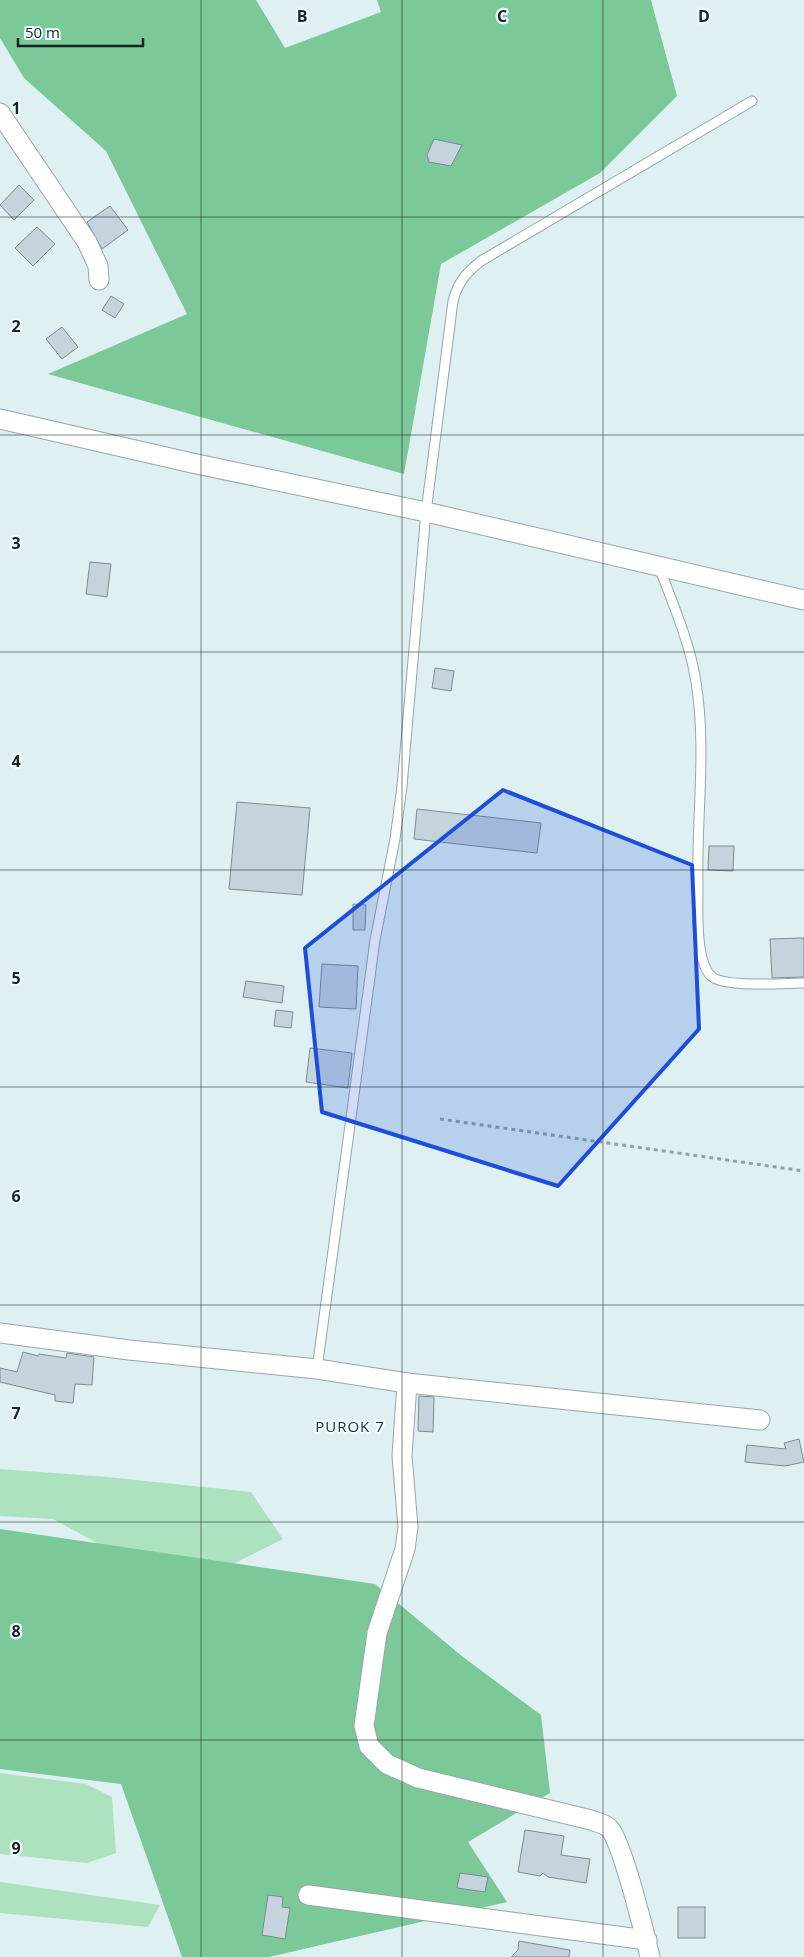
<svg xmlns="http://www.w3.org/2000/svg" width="804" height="1957" viewBox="0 0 804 1957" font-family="'Open Sans',sans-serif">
<rect width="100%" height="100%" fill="#def0f2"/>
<!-- green -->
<g fill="#ade2be">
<polygon points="0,1469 107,1477 251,1492 283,1539 219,1571 108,1549 53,1519 0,1516"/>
<polygon points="0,1773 86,1784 112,1797 116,1853 87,1863 0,1854"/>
<polygon points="0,1882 160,1905 148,1927 0,1913"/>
</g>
<!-- forest -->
<g fill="#7bc898">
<polygon points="0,0 256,0 285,48 381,12 377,0 651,0 677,96 600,173 441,264 404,474 48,374 187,314 106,151 24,78 0,38"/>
<polygon points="0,1529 375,1584 463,1657 541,1715 550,1793 468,1842 507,1902 269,1957 182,1957 121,1784 0,1769"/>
</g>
<!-- building -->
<g fill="#c5d4dc" stroke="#7d8b92">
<polygon points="434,139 462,145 451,166 429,162 427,155"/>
<polygon points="19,185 34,200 14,220 0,205"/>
<polygon points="110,206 128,230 102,249 87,222"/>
<polygon points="37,227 55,244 33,266 15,248"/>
<polygon points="111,296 124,304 115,318 102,310"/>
<polygon points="62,327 78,347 62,359 46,339"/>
<polygon points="90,562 111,564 107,597 86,594"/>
<polygon points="435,668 454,671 451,691 432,688"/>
<polygon points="237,802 310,808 302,895 229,889"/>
<polygon points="417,809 541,823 537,853 414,839"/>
<polygon points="709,846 734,846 733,871 708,870"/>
<polygon points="353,904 366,905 365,930 353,930"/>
<polygon points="804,938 804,977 772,978 770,939"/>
<polygon points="322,964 358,966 356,1009 319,1007"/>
<polygon points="246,981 284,986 282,1003 243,997"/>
<polygon points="276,1010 293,1012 291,1028 274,1026"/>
<polygon points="310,1048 352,1053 348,1088 306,1082"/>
<polygon points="23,1352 38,1356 39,1354 66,1358 67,1353 94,1357 92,1385 75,1384 73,1403 55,1401 55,1395 0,1382 0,1368 17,1372"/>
<polygon points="419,1396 434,1397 433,1432 418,1431"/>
<polygon points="799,1439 804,1462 785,1466 745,1462 747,1445 786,1449 784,1443"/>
<polygon points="525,1830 564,1836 561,1855 590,1859 586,1883 548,1877 543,1873 540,1876 518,1872"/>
<polygon points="460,1873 488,1877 485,1892 457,1888"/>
<polygon points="268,1895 283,1897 282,1907 290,1908 285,1939 262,1935"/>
<rect x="678" y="1907" width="27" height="31"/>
<polygon points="519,1941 570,1950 569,1957 511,1957 518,1950"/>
</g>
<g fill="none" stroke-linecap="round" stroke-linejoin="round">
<defs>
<g id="service">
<path d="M 659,567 C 673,604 690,643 696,682 C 707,750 696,819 698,887 C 698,908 695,960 711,976 C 724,988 784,983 804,983"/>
<path d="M 317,1369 L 375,940 L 395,839 L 402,786 L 426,512 L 453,301 C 458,282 466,273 481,261 L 752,101"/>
</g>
<g id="minor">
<polyline points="0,113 87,242 98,266 99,280"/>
<polyline points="0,419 192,463 426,512 804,600"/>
<polyline points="0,1333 129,1350 317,1369 407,1383 760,1420"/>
<path d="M 407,1383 L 402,1456 L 408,1527 L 405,1549 L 377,1633 L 364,1726 L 369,1746 L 387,1764 L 418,1778 L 591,1820 C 596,1822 605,1824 609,1828 C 622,1841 645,1935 650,1957"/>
<polyline points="308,1895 647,1940"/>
</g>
</defs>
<!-- service casing -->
<use href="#service" stroke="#95a7a9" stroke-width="11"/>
<!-- minor casing -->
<use href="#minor" stroke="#95a7a9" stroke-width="21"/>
<!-- path -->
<polyline stroke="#93a1a2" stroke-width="3" stroke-dasharray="4 4" stroke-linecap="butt" points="440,1119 804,1171"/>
<!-- service -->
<use href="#service" stroke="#fff" stroke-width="9"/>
<!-- minor -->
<use href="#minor" stroke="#fff" stroke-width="19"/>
</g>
<!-- marked area -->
<path fill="#1d4ed8" fill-opacity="0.2" stroke="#1d4ed8" stroke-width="4" stroke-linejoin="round" d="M 503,790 L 692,865 L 699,1029 L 558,1186 L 322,1112 L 305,948 Z"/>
<!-- grid -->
<path fill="none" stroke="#1b2222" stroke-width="1" stroke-opacity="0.55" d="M 201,0 L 201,1957M 402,0 L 402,1957M 603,0 L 603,1957M 0,217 L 804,217M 0,435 L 804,435M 0,652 L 804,652M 0,870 L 804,870M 0,1087 L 804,1087M 0,1305 L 804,1305M 0,1522 L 804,1522M 0,1740 L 804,1740"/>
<g text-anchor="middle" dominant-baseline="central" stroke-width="4.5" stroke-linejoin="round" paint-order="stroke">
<!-- neighbourhood labels -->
<g font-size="15" letter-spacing="1" fill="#223133" stroke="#eefdfe">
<text x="350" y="1426">PUROK 7</text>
</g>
</g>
<g font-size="16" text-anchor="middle" font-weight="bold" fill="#1b2222" stroke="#eefdfe" stroke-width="4.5" stroke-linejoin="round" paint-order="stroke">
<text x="302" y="22">B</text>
<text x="502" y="22">C</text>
<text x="704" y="22">D</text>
<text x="16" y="114">1</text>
<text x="16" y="332">2</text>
<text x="16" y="549">3</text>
<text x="16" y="767">4</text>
<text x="16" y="984">5</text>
<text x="16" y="1202">6</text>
<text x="16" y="1419">7</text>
<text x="16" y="1637">8</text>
<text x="16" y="1854">9</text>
</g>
<!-- scale -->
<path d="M18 38v8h125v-8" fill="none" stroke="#1b2222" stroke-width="2.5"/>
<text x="25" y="38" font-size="15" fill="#1b2222" stroke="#eefdfe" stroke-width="4" paint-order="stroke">50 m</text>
</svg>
